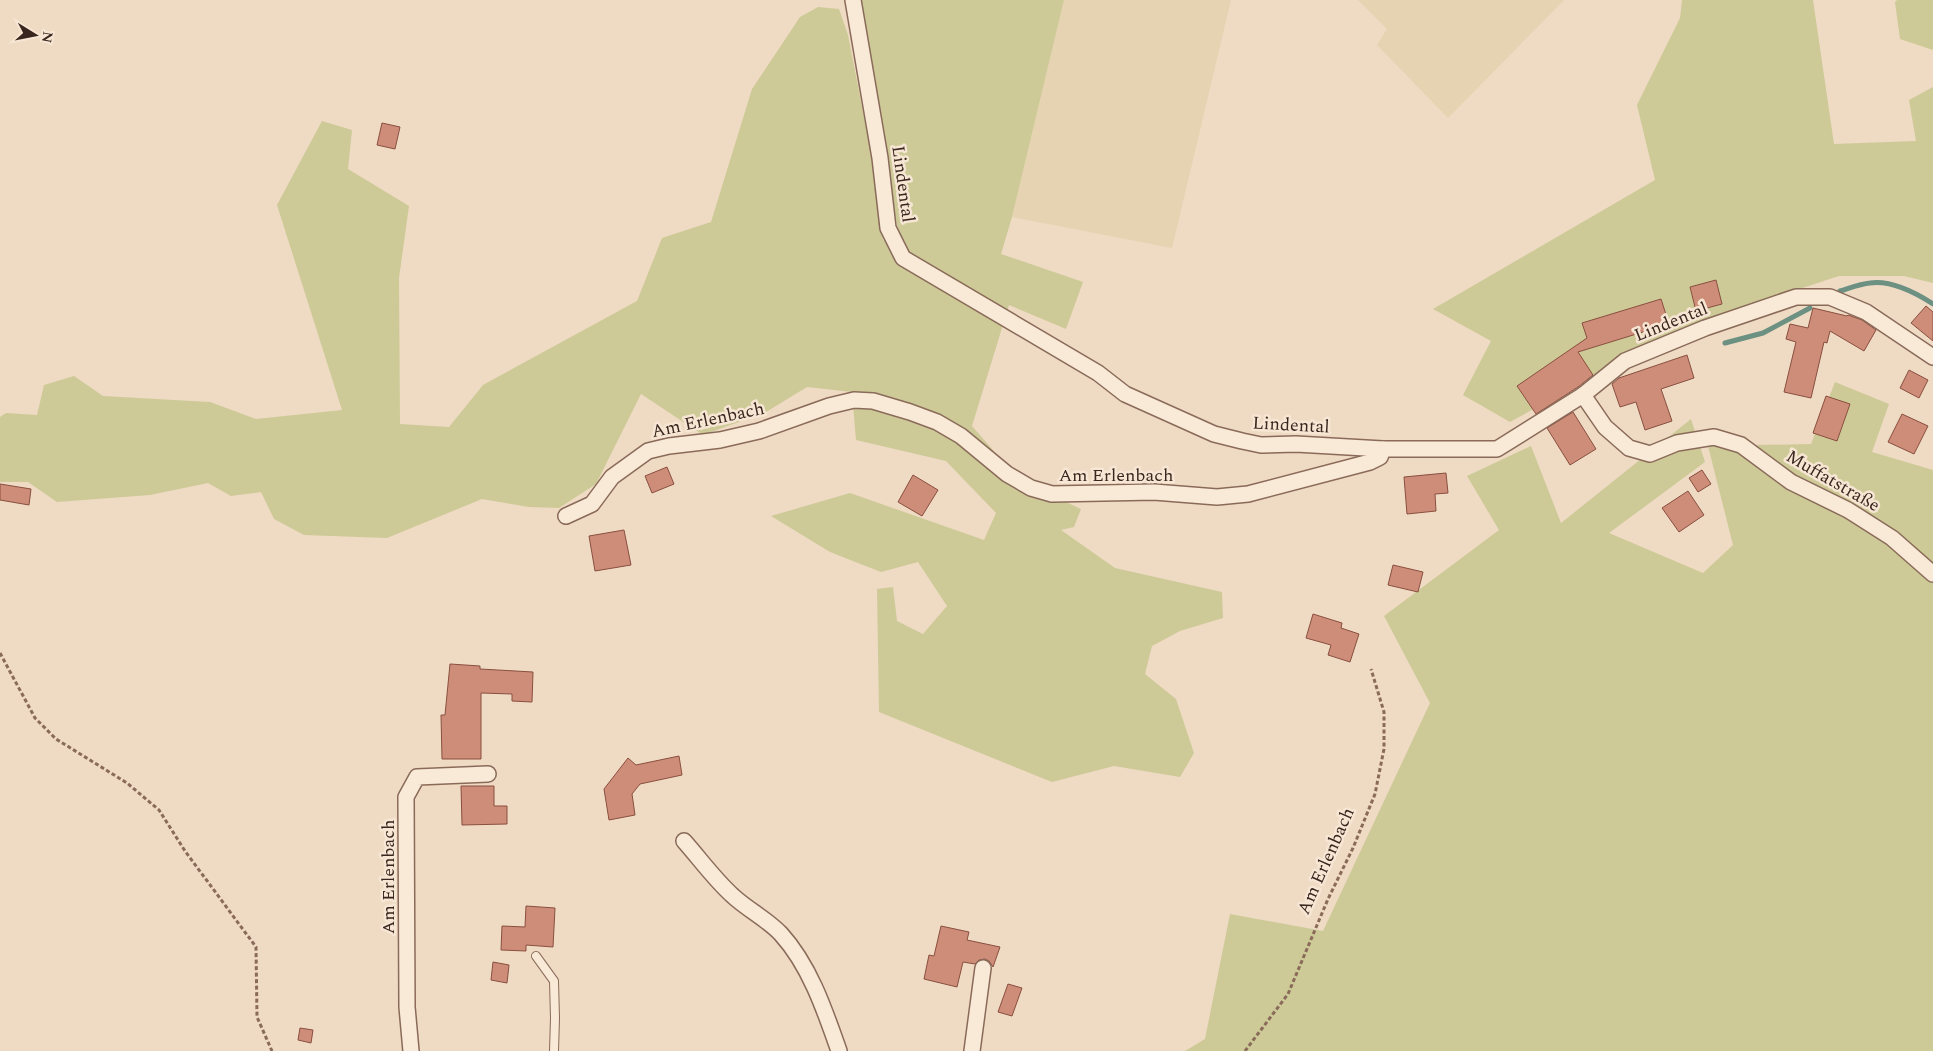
<svg xmlns="http://www.w3.org/2000/svg" width="1933" height="1051" viewBox="0 0 1933 1051" font-family="Spectral,serif">
<rect width="100%" height="100%" fill="#efdac3"/>
<!-- farmland -->
<g fill="#e5d3b1">
<polygon points="1064,0 1231,0 1172,248 1012,217"/>
<polygon points="1358,0 1564,0 1448,118 1377,45 1387,29"/>
</g>
<!-- green -->
<g fill="#cdca97">
<path d="M 861,0 L 1064,0 L 1012,217 L 1001,254 L 1083,282 L 1066,329 L 1009,305 L 972,426 L 1020,481 L 1081,509 L 1074,527 L 1061,530 L 1115,568 L 1222,592 L 1223,618 L 1180,631 L 1152,646 L 1145,674 L 1176,699 L 1194,753 L 1180,777 L 1114,766 L 1052,782 L 879,712 L 877,589 L 893,587 L 897,621 L 923,634 L 947,606 L 918,562 L 881,572 L 830,552 L 771,516 L 850,493 L 984,540 L 996,513 L 946,461 L 856,440 L 852,392 L 807,387 L 766,412 L 703,435 L 641,394 L 596,484 L 559,508 L 529,507 L 482,499 L 387,538 L 304,535 L 274,519 L 261,492 L 231,496 L 208,483 L 150,495 L 57,502 L 28,482 L 0,482 L 0,417 L 6,413 L 37,415 L 44,385 L 74,376 L 103,396 L 210,402 L 256,419 L 342,410 L 277,205 L 322,121 L 352,130 L 348,169 L 409,206 L 399,278 L 400,424 L 449,427 L 483,385 L 637,301 L 662,238 L 711,222 L 752,89 L 800,17 L 818,7 L 839,9 L 848,35 L 874,168 L 883,240 L 899,234 C 882,157 872,78 861,0 Z"/>
<polygon points="1682,0 1813,0 1834,144 1916,141 1909,100 1933,87 1933,283 1904,276 1839,276 1684,327 1510,422 1463,395 1491,341 1433,309 1655,180 1637,105 1680,18"/>
<polygon points="1897,0 1933,0 1933,50 1900,39 1895,2"/>
<polygon points="1835,382 1889,404 1872,452 1933,470 1933,1051 1185,1051 1205,1039 1230,914 1323,931 1430,703 1384,616 1499,530 1467,476 1531,446 1561,523 1691,419 1705,462 1609,533 1703,573 1733,545 1708,446 1811,444"/>
</g>
<g fill="none" stroke-linecap="round" stroke-linejoin="round">
<!-- stream -->
<g stroke="#6c9081" stroke-width="5">
<path d="M 1840,291 C 1850,288 1860,284 1870,283 C 1892,280 1916,293 1933,304"/>
<polyline points="1725,343 1763,333 1810,308"/>
</g>
</g>
<!-- building -->
<g fill="#ce8d79" stroke="#894f3f">
<polygon points="382,123 400,127 395,149 377,145"/>
<polygon points="1716,280 1722,304 1696,311 1690,287"/>
<polygon points="1661,299 1669,324 1578,352 1593,375 1578,387 1536,414 1517,386 1587,338 1582,323"/>
<polygon points="1926,306 1933,312 1933,341 1911,323"/>
<polygon points="1813,308 1847,316 1848,315 1862,320 1876,330 1864,351 1830,331 1827,343 1824,342 1811,398 1784,392 1796,342 1786,339 1790,324 1808,328"/>
<polygon points="1687,355 1694,378 1661,389 1672,421 1645,430 1636,402 1620,407 1612,384 1619,378"/>
<polygon points="1909,370 1928,380 1919,398 1900,388"/>
<polygon points="1826,396 1850,404 1837,441 1813,433"/>
<polygon points="1573,412 1596,449 1570,465 1547,428"/>
<polygon points="1902,414 1928,426 1914,454 1888,442"/>
<polygon points="667,467 674,484 652,493 645,476"/>
<polygon points="1702,470 1711,484 1698,492 1689,478"/>
<polygon points="1446,473 1448,493 1435,494 1436,511 1407,514 1404,477"/>
<polygon points="913,475 938,490 922,516 898,502"/>
<polygon points="0,484 31,489 29,505 0,500"/>
<polygon points="1688,491 1704,515 1679,532 1662,508"/>
<polygon points="624,530 631,565 595,571 589,536"/>
<polygon points="1393,565 1423,572 1418,592 1388,585"/>
<polygon points="1313,614 1342,623 1341,628 1359,634 1350,662 1328,655 1331,645 1306,638"/>
<polygon points="450,664 480,666 480,669 533,672 532,702 512,701 512,694 481,693 481,759 442,759 441,715 445,715"/>
<polygon points="679,756 682,775 640,784 632,794 635,815 609,820 604,789 628,758 636,765"/>
<polygon points="461,786 494,786 494,806 507,806 507,824 462,825"/>
<polygon points="526,906 555,908 553,947 526,945 526,951 501,950 502,926 525,927"/>
<polygon points="941,926 969,932 967,940 1000,947 993,967 989,961 985,959 979,960 975,964 963,962 957,987 924,979 929,955 934,956"/>
<polygon points="493,962 509,965 507,983 491,980"/>
<polygon points="1008,984 1022,988 1012,1016 998,1012"/>
<polygon points="300,1028 313,1030 311,1043 298,1040"/>
</g>
<g fill="none" stroke-linecap="round" stroke-linejoin="round">
<defs>
<polyline id="service" points="536,956 554,981 555,1018 554,1051"/>
<g id="minor">
<polyline points="853,0 880,158 888,228 903,258 1098,373 1125,394 1214,434 1242,441 1261,445 1296,444 1383,449 1497,449 1583,395 1625,361 1705,328 1796,297 1830,297 1866,312 1933,357"/>
<polyline points="1583,395 1605,427 1629,448 1650,454 1677,443 1714,437 1741,445 1791,482 1848,510 1892,538 1933,574"/>
<polyline points="566,516 592,504 612,477 648,451 669,446 720,440 759,431 829,406 854,400 873,401 910,412 937,422 961,436 1007,474 1031,488 1052,494 1154,492 1217,497 1248,494 1370,462 1380,457 1383,449"/>
<path d="M 684,841 C 700,859 715,880 733,896 C 748,910 767,919 781,934 C 810,966 825,1011 839,1051"/>
<polyline points="411,1051 407,1007 406,797 417,777 488,774"/>
<polyline points="972,1051 983,968"/>
</g>
</defs>
<!-- service casing -->
<use href="#service" stroke="#8a6b5a" stroke-width="10"/>
<!-- minor casing -->
<use href="#minor" stroke="#8a6b5a" stroke-width="18"/>
<!-- path -->
<g stroke="#8a6b5a" stroke-width="3" stroke-dasharray="4 2.5" stroke-linecap="butt">
<polyline points="0,653 35,718 56,739 127,783 159,810 185,851 256,947 257,1017 272,1051"/>
<polyline points="1245,1051 1288,994 1328,899 1353,848 1375,794 1384,749 1384,712 1371,669"/>
</g>
<!-- service -->
<use href="#service" stroke="#f9e9d7" stroke-width="8"/>
<!-- minor -->
<use href="#minor" stroke="#f9e9d7" stroke-width="15"/>
</g>
<g text-anchor="middle" dominant-baseline="central" stroke-width="5" stroke-linejoin="round" paint-order="stroke">
<!-- street labels -->
<g font-size="18" fill="#39261e" stroke="#f6e6d3">
<text transform="translate(903 184) rotate(82)">Lindental</text>
<text transform="translate(1671 322) rotate(-22)">Lindental</text>
<text transform="translate(708 420) rotate(-12)">Am Erlenbach</text>
<text transform="translate(1291 425) rotate(3)">Lindental</text>
<text x="1116" y="475">Am Erlenbach</text>
<text transform="translate(1833 481) rotate(30)">Muffatstraße</text>
<text transform="translate(1326 861) rotate(-66)">Am Erlenbach</text>
<text transform="translate(388 877) rotate(-90)">Am Erlenbach</text>
</g>
</g>
<!-- north arrow -->
<g transform="translate(35 35) rotate(100)" stroke="#f6e6d3" stroke-width="4" paint-order="stroke">
<path d="M0-4L9 19L0 12L-9 19Z" fill="#39261e"/>
<text y="-8" font-size="14" font-weight="bold" text-anchor="middle" fill="#39261e">N</text>
</g>
</svg>
